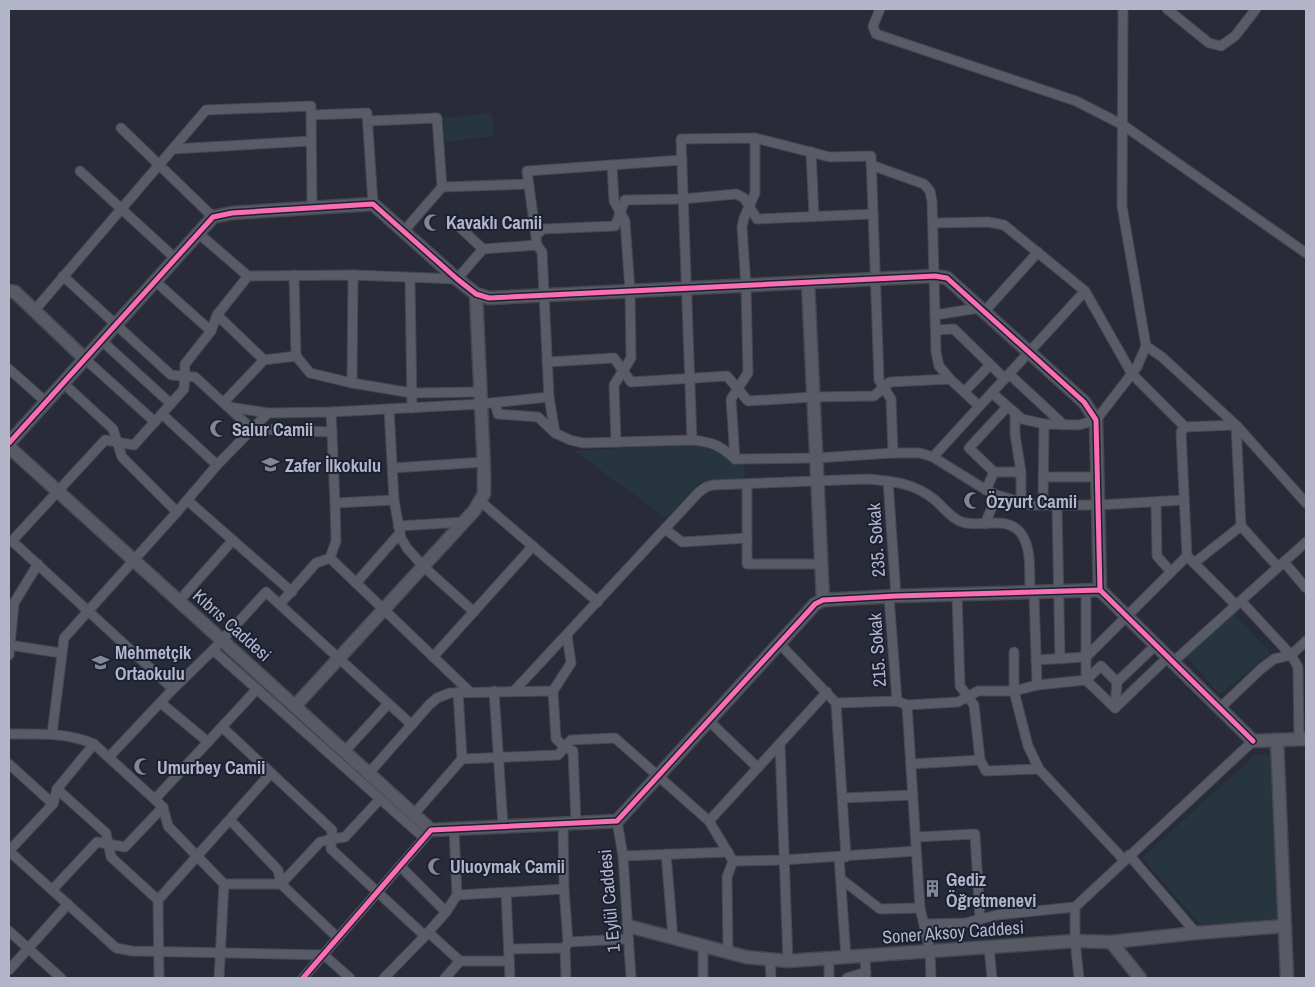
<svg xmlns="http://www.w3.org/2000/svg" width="1315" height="987" viewBox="0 0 1315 987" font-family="'Archivo Narrow',sans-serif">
<rect width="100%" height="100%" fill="#292c38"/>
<!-- green -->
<g fill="#26353e">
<polygon points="492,113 494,136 445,142 443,118"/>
<polygon points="701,443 710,444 731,461 745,466 744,479 712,480 698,483 666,518 575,451"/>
<polygon points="1233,613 1270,653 1220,695 1187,657"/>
<polygon points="1266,754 1270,757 1272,765 1280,921 1200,924 1142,858 1255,755"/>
</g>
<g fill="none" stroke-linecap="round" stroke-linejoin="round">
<defs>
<g id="street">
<polyline points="880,9 873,26 876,34 1076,101 1123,125 1306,253"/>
<polyline points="1167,9 1209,43 1221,46 1235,36 1256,9"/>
<polyline points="311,115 367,113 373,204"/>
<polyline points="368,121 437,118 442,187 403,232"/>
<polyline points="121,128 213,217"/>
<polyline points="173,149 311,141"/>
<polyline points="811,152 814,217"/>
<polyline points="612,165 614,201 625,221 630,291 631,358 614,385 616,442"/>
<polyline points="871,165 924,184 930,191 932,201 936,352 939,366 950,379 979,406"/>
<polyline points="80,171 176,259"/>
<polyline points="442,187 528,184"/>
<polyline points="453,221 483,249"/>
<polyline points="933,223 988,222 1004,225 1085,291 1132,374 1185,427 1236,425"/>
<polyline points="198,233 248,276 353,275 457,279 483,249 537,245"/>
<polyline points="536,235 543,229 615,226 625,200 683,199 736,194 744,198 757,219 873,214"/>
<polyline points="294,275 296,356"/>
<polyline points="63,276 171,375 195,377 252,429 332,432"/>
<polyline points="410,278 412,408"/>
<polyline points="155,281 211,331"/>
<polyline points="34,311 206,110 311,106 312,207"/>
<polyline points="984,312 1038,252"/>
<polyline points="217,315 264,360"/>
<polyline points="935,315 979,308"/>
<polyline points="936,330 954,329 1005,379"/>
<polyline points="102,341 171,404"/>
<polyline points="1146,346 1162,357 1236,425 1306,503"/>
<polyline points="85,359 155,422"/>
<polyline points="547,362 614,358 631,382 727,376 748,401 813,397 874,396 890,382 950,379"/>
<polyline points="9,369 46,402"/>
<polyline points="1009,374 1064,425"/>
<polyline points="63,383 113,429 122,457 177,512"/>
<polyline points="352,383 353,275"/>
<polyline points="964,392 990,365"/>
<polyline points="992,393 1022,419 1044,424 1079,425 1096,420 1137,367 1146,346 1122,206 1123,9"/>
<polyline points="224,402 264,360 296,356 310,373 352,383 412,393 480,392"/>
<path d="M 495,403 L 498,414 L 538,417 L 555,433 L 570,440 L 583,443 L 692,440 C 712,442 720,445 735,459 L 816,458 L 893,453 L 920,453 L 933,457 L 986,490 L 997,495 L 1030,505 L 1098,505 L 1184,500"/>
<polyline points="229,407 268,413 331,412 481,404 549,397"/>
<polyline points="1007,407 969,448 994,472 1021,472"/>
<polyline points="389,409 394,500 401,538 407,548 423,566 474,612"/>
<polyline points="1015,413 1015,434 1021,472 1021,502"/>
<polyline points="162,414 217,465"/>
<polyline points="1236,425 1241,526 1278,567"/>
<polyline points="1185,427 1181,432 1187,556 1236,605"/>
<polyline points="555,433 549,397 542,252 537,245 527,171 682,160"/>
<polyline points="692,440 681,139 755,138 830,157 871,156 879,380 891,399 893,453"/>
<polyline points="933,457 1085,291"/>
<polyline points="735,459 731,399 748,373 746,286 742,227 744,218 755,193 755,138"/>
<polyline points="393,468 484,462"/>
<polyline points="1043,477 1098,477"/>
<polyline points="888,481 896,596"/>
<polyline points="747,484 747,564 821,564"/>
<polyline points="986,490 994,472"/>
<polyline points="187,500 292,592"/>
<polyline points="480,501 598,602"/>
<polyline points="1156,502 1157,556 1171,572"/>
<polyline points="335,503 394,500"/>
<polyline points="1043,505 1044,424"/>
<polyline points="1057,506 1060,659"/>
<polyline points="985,524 997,495"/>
<polyline points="398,526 464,522"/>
<polyline points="665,529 682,542 747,538"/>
<polyline points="9,540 12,541 105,440 134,445 184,389 185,364 211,331 217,315 248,276"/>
<polyline points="12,541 173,689"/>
<polyline points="330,558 469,691"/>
<polyline points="330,558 336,541 335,503 331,412"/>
<polyline points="1284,562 1306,588"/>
<polyline points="1194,563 1241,526"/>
<polyline points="356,583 400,533"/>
<polyline points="1034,593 1037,685"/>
<polyline points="957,595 960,686 974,705 980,760 986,771 1039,769"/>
<polyline points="889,597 897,701"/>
<polyline points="179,601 233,540"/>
<polyline points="1241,601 1291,655 1298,667 1299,739"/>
<polyline points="280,604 316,563 330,558"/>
<polyline points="567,635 571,663 553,691 556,739 565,747 573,751 576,823"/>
<polyline points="779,643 836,703 846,857"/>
<polyline points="9,645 61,653"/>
<polyline points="213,650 424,838"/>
<polyline points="1014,652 1014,691 1028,746 1039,769 1124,860"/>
<polyline points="9,655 14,603 38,564"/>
<polyline points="433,657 533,546"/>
<polyline points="1036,660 1086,657 1187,556"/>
<polyline points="1173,662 1306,542"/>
<polyline points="1086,680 1086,591"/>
<polyline points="1086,680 1101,666 1117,682"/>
<polyline points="494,691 503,826"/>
<path d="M 514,691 L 699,492 L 706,487 L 713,485 L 867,479 C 892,481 915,483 935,500 C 943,507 952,519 962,522 C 980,528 1002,516 1018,530 C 1033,544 1029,574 1030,593"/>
<polyline points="458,692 462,759"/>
<polyline points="161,703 208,742"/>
<polyline points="836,703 897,701 907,705 958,702 978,691 1014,691 1037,685 1086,680 1115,708 1168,657"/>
<polyline points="907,705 920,908 930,951 931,978"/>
<polyline points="1115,708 1117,682 1156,645"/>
<polyline points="1220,708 1262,668 1274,659 1291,655 1306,641"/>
<polyline points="709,721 758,768"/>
<polyline points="222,727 332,830 331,849 425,936"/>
<path d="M 9,734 C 37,734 67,732 94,744 L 163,807 L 168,826 L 224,884 L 281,884 L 320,842 L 332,839 L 345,837 L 380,799"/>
<polyline points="52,734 64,638 177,512 217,465 268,413"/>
<polyline points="780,744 788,961"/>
<polyline points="345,751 388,704"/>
<polyline points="109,757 173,689 213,650 266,592 412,725"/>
<polyline points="9,764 53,804"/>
<polyline points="911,764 980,760"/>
<polyline points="369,773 429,705 437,698 450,693 553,691"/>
<polyline points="57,789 106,833 111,857 158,900"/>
<polyline points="843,798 913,795"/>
<polyline points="155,799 257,689"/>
<polyline points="414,814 462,759 558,755 571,740 615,738 709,821 733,861"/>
<polyline points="230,820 278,870 281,884 338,938"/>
<polyline points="617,821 623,856 631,978"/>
<polyline points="709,821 827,692"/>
<polyline points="563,824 564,889 568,942 565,948 566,978"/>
<polyline points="916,837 975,834 980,919"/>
<polyline points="9,851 116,948 132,951 324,955 350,978"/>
<polyline points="9,851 53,804 57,789 94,744"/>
<polyline points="666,854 673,938"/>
<polyline points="1129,855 1196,933"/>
<polyline points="623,856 728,852"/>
<polyline points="839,857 846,957"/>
<polyline points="733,861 783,860 916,851"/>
<polyline points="400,866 446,912"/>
<polyline points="841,879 880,909 920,908"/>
<polyline points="52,890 97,842 125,847 163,807"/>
<polyline points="506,892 510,978"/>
<polyline points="457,895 564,889"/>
<polyline points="924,924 965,923 997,915 1075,907"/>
<polyline points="9,931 61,978"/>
<polyline points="428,932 460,961 509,961"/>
<polyline points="568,942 628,939"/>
<polyline points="703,946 703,978"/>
<polyline points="989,947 992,978"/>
<polyline points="509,949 565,948"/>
<polyline points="728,953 727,877 733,861"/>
<polyline points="865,956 866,978"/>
<polyline points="829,958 829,978"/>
<polyline points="770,959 771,978"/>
<polyline points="9,970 68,904"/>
<polyline points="159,978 158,900 271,773"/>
<polyline points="219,978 224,884"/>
<polyline points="303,978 427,835"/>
<polyline points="384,978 425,936 446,912 457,895 454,829"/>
<polyline points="445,978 460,961"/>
<polyline points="847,978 866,972"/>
<polyline points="1079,978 1075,941 1075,907 1253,741"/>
</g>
<g id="secondary">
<polyline points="808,283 823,600"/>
<polyline points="9,291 15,292 85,359"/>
<polyline points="9,443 213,217 232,213 373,204 457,279 476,294 489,298 935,276 947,278 1084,402 1096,420 1100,590"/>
<polyline points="9,447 431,830 617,821 807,613 815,604 823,600 896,596 1100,590 1253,741 1306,739"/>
<polyline points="295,706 474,511 484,494 484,469 476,294"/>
<polyline points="1277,740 1287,978"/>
<polyline points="628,926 746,957 788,961 1075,941 1111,942 1196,933 1285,926"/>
<polyline points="1111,942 1140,978"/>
</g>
</defs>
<!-- street casing -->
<use href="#street" stroke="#454851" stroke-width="11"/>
<!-- secondary casing -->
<use href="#secondary" stroke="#454851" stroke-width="15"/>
<!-- street -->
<use href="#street" stroke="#595b66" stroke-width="9"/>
<!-- secondary -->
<use href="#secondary" stroke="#585a64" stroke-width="12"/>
<defs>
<g id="cycleway">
<polyline points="9,443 213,217 232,213 373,204 457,279 476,294 489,298 935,276 947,278 1084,402 1096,420 1100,590"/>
<polyline points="303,978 431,830 617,821 807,613 815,604 823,600 896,596 1100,590 1253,741"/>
</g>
</defs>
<!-- cycleway casing -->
<use href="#cycleway" stroke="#1c2033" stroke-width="8"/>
<!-- cycleway -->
<use href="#cycleway" stroke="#f96db3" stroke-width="5"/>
</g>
<!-- icons -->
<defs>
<symbol id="mosque-bare" viewBox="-9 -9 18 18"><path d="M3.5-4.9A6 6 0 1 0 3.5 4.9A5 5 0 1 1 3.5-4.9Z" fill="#838696" stroke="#1c2033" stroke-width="2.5" paint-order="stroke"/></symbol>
<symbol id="school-bare" viewBox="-9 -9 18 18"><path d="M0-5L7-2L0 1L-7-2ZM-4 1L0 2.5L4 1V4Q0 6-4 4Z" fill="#838696" stroke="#1c2033" stroke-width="2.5" paint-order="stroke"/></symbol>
<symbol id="building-bare" viewBox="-9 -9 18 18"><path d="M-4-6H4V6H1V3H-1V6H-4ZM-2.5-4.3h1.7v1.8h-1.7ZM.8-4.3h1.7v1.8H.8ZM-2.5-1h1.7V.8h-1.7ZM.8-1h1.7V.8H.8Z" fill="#838696" stroke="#1c2033" stroke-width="2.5" paint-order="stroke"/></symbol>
</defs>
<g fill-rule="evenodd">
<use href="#mosque-bare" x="420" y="210" width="25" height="25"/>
<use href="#mosque-bare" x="206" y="416" width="25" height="25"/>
<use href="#school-bare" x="258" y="452" width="25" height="25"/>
<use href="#mosque-bare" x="960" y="488" width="25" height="25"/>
<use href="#school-bare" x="88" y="650" width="25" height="25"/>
<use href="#mosque-bare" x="130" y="754" width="25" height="25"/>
<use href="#mosque-bare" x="424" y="854" width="25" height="25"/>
<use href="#building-bare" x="920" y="876" width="25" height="25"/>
</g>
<g text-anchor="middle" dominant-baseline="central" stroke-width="4" stroke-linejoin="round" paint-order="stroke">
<!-- poi labels -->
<g font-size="18" font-weight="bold" fill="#b3b6c9" stroke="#1c2033" text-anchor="start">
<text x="446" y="222">Kavaklı Camii</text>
<text x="232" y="429">Salur Camii</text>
<text x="285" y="465">Zafer İlkokulu</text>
<text x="986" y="501">Özyurt Camii</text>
<text x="115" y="652">Mehmetçik<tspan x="115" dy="21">Ortaokulu</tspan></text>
<text x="157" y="767">Umurbey Camii</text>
<text x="450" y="866">Uluoymak Camii</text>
<text x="946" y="879">Gediz<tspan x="946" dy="21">Öğretmenevi</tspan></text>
</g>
<!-- street labels -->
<g font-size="18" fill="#b3b6c9" stroke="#1c2033">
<text transform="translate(876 540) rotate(-94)">235. Sokak</text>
<text transform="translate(232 625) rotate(42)">Kıbrıs Caddesi</text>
<text transform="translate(877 650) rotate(-94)">215. Sokak</text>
<text transform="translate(609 901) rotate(-95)">1 Eylül Caddesi</text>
<text transform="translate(953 932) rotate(-4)">Soner Aksoy Caddesi</text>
</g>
</g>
<!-- border -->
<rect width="1315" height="987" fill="none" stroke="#b3b6c9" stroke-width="20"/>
</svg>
